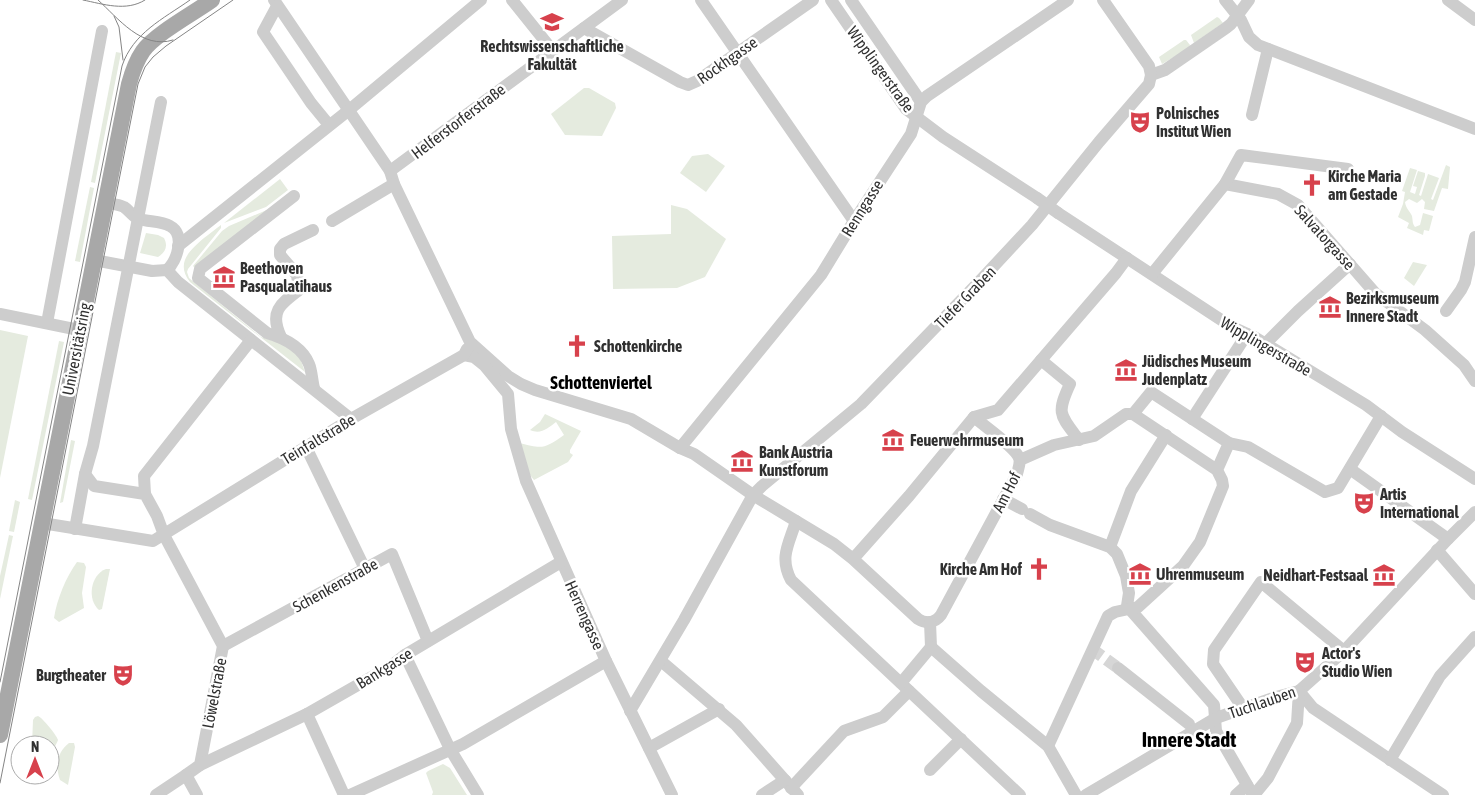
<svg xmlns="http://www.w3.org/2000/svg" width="1475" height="795" viewBox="0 0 1475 795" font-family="'Asap Condensed',sans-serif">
<rect width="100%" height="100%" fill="#fff"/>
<!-- green -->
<g fill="#e5ebdf">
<polygon points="1217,17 1219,18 1223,23 1194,43 1191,35"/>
<polygon points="1184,40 1186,40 1190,45 1189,48 1162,64 1159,57"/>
<polygon points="116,52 121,53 95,183 91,182"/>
<polygon points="584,88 589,88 615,103 616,108 602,136 565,135 551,114"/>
<polygon points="708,154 725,166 706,192 680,173 692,156"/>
<path d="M 1446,165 L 1450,167 L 1448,189 L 1442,188 L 1434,211 L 1424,209 L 1425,202 L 1422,199 L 1417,203 L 1409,199 L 1405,202 C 1406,209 1410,211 1412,216 C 1413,221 1412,223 1415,227 L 1420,225 L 1423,213 L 1433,216 L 1429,231 L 1424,230 L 1423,235 L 1407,228 L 1409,223 L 1398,217 L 1403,204 L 1405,192 L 1402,191 L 1410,168 L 1417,170 L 1410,192 L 1415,194 L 1417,187 L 1413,186 L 1418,171 L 1425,173 L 1425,176 L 1419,195 L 1421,196 L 1428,174 L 1439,178 L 1431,199 L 1433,200 Z"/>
<polygon points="280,179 288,190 266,207 224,223"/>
<polygon points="90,187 94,188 80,262 75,261"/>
<polygon points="671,205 687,209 726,239 705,277 677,288 613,289 612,236 671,234"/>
<polygon points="269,209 195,268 193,266 222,231 229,226"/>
<path d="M 221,225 L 221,228 L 188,269 L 187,272 L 189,278 L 261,337 L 286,345 L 300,358 L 305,372 L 190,282 C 175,263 190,250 204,238 C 210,234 215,229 221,225 Z"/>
<path d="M 146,233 L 158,235 L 164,238 C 168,246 166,252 158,257 L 140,253 Z"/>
<polygon points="1413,262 1427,265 1414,286 1404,278"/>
<polygon points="0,330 28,336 0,478"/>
<polygon points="59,341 64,342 32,500 28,499"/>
<path d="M 545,414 L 581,431 L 570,450 L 570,453 L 573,455 L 568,462 L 534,480 L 530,475 L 519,443 C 543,449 544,449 564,435 L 556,422 C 548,428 541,435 530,430 L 540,422 Z"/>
<polygon points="71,440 75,441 63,502 60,503"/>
<polygon points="15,500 20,502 14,532 9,531"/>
<polygon points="9,535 13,536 0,599 0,576"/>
<path d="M 77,562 L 84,563 L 86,567 L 82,593 L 84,608 L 59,622 L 54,618 C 57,599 66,577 77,562 Z"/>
<path d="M 106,569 L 110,569 L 102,609 L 99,610 C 87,600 90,575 106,569 Z"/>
<path d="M 38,716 C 42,717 58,737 58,740 C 57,744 52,750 50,755 L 50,745 L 32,745 L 33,720 L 35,717 Z"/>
<path d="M 69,743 L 74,743 L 75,747 L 68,785 L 60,780 C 55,766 57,752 69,743 Z"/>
<polygon points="443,764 450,768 467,795 432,795 433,792 426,773 428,771"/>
</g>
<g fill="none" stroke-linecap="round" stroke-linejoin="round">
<!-- minor-tunnel -->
<polyline stroke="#d6d6d6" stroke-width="12" stroke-dasharray="12 6" stroke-linecap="butt" points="1092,649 1118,668"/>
<!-- minor -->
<g stroke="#cdcdcd" stroke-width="12">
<path d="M 274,0 L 390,171 L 394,184 L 470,342 L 508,376 L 521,384 L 535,390 L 631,419 L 680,448 L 694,454 L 753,495 L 834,544 L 853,559 L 918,619 C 926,624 935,623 941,615 L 1017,474 C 1018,469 1021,463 1019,458 C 1016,448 983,425 974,417 L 909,496 L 853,559"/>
<polyline points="512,0 553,51"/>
<polyline points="701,0 854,221"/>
<polyline points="831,0 906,109 943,137 1037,198"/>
<polyline points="851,0 921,102"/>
<polyline points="1225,0 1241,20 1249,37 1258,45 1475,129"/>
<polyline points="1448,0 1475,20"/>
<polyline points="277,6 263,32 311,103 329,125"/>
<polyline points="584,28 680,82 688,85 697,81 813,0"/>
<polyline points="1151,75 1165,70 1226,28 1231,24 1249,0"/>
<polyline points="1252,115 1268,49"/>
<polyline points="390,171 622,0"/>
<polyline points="1225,184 1278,194 1298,205 1375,293 1425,330 1464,365 1475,381"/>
<path d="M 294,196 L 200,269 L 198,278 L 267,333 C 284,338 302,347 309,364 C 312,371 312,381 314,388"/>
<path d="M 105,203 C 111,204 118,204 124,207 C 129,210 133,217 139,219 C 149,222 161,221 170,226 C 186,234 177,261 167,270"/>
<polyline points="1058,213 1232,327 1256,338 1366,405 1402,432 1475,479"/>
<polyline points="332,221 394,184"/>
<polyline points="178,246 349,110 481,0"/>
<polyline points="94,260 152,271 167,270"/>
<polyline points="167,270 178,282 351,419"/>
<polyline points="1152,274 1225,184 1241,155 1348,169"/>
<polyline points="1446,311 1461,290 1465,282 1475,237"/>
<polyline points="0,314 79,330"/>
<polyline points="47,323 102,31"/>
<path d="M 281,337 C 269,312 280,304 299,290 L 297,275 L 280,255 L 280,249 L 284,244 L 313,230"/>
<polyline points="1265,344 1298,311 1350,264"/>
<polyline points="464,355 474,357 484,365 508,394 511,429 526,481 606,661 672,795"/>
<path d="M 1041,360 L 1070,384 C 1056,414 1060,415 1079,440"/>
<polyline points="974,417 998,410 1116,273 1127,258"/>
<polyline points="1192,419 1247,334"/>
<polyline points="1229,443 1248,447 1325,492 1338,488 1381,416"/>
<polyline points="306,447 365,569"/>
<polyline points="680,448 821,275 854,221 911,134 921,102 927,96 1068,0"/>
<polyline points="1020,460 1054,445 1094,436 1126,414 1133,414"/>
<polyline points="1350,469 1448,539"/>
<polyline points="85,474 94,486 145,494 157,516 164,535 223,646 200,765 186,775 197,795"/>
<polyline points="145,494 144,476 251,340"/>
<polyline points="1003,499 1022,509"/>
<polyline points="1030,514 1050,525 1110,547 1117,554 1126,576 1129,593 1127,606 1214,705 1216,731 1253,795"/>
<path d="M 796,521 C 789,544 779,557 791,580 L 1020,795"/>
<polyline points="42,523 153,541 351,419 464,355 467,349"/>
<polyline points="75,529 85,474 93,446 161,102"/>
<polyline points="1110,547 1131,491 1166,435"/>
<polyline points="1437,550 1475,594"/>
<polyline points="930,622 931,647 981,691 1048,746 1076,795"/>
<polyline points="223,646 392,554 428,641"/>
<polyline points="405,655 450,749 478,795"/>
<polyline points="661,661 736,725 798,795"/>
<polyline points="1118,668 1189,724"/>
<polyline points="901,683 931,647"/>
<polyline points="1299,691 1313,708 1443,795"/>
<polyline points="1243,708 1213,664 1214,650 1261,582 1344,651"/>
<polyline points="630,711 684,620 753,495 762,486 861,404 978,283 1032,225 1099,142 1149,84 1151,75 1149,66 1103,0"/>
<polyline points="307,714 344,795"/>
<polyline points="1048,746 1108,616 1115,612 1138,607 1183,566 1200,542 1223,486 1222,480 1217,470 1133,414 1151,392 1229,443 1217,470"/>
<polyline points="649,748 719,709"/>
<polyline points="1390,760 1440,676 1475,637"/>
<polyline points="200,765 307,714 391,666 405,655 561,562"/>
<polyline points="930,770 961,739"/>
<polyline points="791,788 844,731 883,717 909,691"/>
<polyline points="156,795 186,775"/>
<polyline points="350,795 463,744 606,661"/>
<polyline points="762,795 785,780"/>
<polyline points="1086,795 1216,718 1276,697 1299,691 1344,651 1448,539 1475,512"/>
<polyline points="1236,795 1247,785"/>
<polyline points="1254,795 1268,778 1297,723 1299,691"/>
</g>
<!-- major -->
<path stroke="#a8a8a8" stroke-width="16" d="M 0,735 L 129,84 C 132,73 136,61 143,51 C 155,34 194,13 212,0"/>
<!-- tram -->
<g stroke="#858585" stroke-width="1">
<path d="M 83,0 C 103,4 126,12 145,0"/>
<path d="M 98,0 C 118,18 142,50 173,40"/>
<polyline points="114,16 119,27 123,60"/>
<path d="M 0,682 L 122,66 C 133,33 163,19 190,0"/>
<polyline points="0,783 138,84 145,67 153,57 166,46 233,0"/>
</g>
<!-- minor-bridge -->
<polyline stroke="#cdcdcd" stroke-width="12" points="1037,198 1058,213"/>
</g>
<!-- icons -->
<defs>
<symbol id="university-bare" viewBox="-9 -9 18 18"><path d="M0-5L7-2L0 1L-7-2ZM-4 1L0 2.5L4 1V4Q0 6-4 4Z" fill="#d7414c" stroke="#fff" stroke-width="2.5" paint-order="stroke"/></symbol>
<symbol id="theatre-bare" viewBox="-9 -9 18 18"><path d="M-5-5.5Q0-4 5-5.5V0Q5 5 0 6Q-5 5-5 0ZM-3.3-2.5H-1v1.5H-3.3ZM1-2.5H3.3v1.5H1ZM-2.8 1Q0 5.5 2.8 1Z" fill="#d7414c" stroke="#fff" stroke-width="2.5" paint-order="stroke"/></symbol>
<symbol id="church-bare" viewBox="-9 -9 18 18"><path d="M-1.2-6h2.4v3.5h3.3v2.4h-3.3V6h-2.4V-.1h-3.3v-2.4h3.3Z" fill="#d7414c" stroke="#fff" stroke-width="2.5" paint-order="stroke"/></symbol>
<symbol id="museum-bare" viewBox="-9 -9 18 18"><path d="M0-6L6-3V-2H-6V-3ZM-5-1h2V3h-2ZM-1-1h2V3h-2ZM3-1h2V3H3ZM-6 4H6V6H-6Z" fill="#d7414c" stroke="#fff" stroke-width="2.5" paint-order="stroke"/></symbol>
</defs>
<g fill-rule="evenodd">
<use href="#university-bare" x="536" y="6" width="32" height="32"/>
<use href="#theatre-bare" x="1124" y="106" width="32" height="32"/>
<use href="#church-bare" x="1296" y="169" width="32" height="32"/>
<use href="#museum-bare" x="208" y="261" width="32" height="32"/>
<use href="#museum-bare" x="1314" y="291" width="32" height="32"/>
<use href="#church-bare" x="561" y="330" width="32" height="32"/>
<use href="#museum-bare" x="1110" y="354" width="32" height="32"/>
<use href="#museum-bare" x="877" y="424" width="32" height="32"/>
<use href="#museum-bare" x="726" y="445" width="32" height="32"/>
<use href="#theatre-bare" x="1348" y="487" width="32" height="32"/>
<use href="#church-bare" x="1023" y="553" width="32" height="32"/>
<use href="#museum-bare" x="1124" y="558" width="32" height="32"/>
<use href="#museum-bare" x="1368" y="559" width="32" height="32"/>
<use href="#theatre-bare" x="1289" y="646" width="32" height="32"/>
<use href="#theatre-bare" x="107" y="659" width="32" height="32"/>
</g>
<g text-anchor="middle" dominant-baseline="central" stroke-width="5" stroke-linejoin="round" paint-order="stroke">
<!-- poi labels -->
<g font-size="16" font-weight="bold" fill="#303030" stroke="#fff" text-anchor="start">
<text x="552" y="46" text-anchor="middle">Rechtswissenschaftliche<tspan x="552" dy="18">Fakultät</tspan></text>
<text x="1156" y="113">Polnisches<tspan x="1156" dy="18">Institut Wien</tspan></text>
<text x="1328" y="176">Kirche Maria<tspan x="1328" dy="18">am Gestade</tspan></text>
<text x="240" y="268">Beethoven<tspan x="240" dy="18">Pasqualatihaus</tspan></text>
<text x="1346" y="298">Bezirksmuseum<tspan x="1346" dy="18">Innere Stadt</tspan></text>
<text x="594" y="346">Schottenkirche</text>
<text x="1142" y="361">Jüdisches Museum<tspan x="1142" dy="18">Judenplatz</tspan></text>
<text x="910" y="440">Feuerwehrmuseum</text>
<text x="759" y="452">Bank Austria<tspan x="759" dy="18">Kunstforum</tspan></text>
<text x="1380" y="494">Artis<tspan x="1380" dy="18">International</tspan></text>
<text x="1022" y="569" text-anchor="end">Kirche Am Hof</text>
<text x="1156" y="574">Uhrenmuseum</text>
<text x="1368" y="575" text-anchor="end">Neidhart-Festsaal</text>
<text x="1322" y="653">Actor's<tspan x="1322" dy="18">Studio Wien</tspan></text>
<text x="106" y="675" text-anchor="end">Burgtheater</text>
</g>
<!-- street labels -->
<g font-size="16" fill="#303030" stroke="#fff">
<text transform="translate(727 60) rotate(-35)">Rockhgasse</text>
<text transform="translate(881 69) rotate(54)">Wipplingerstraße</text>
<text transform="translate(458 121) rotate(-37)">Helferstorferstraße</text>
<text transform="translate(862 208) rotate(-58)">Renngasse</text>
<text transform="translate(1325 237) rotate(48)">Salvatorgasse</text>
<text transform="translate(965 297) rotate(-46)">Tiefer Graben</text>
<text transform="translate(1266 346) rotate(30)">Wipplingerstraße</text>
<text transform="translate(76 349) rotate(-79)">Universitätsring</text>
<text transform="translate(318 439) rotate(-31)">Teinfaltstraße</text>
<text transform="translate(1006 492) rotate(-63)">Am Hof</text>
<text transform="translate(335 585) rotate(-29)">Schenkenstraße</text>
<text transform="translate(585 615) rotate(66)">Herrengasse</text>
<text transform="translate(384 668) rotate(-32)">Bankgasse</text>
<text transform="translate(214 693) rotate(-79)">Löwelstraße</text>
<text transform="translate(1262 702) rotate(-19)">Tuchlauben</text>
</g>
<!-- neighbourhood labels -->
<g font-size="18" font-weight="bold" fill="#000" stroke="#fff">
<text x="601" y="382">Schottenviertel</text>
</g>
<!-- district labels -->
<g font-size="21" font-weight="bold" fill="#000" stroke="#fff">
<text x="1189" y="739">Innere Stadt</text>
</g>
</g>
<!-- north arrow -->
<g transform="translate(35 760)"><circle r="24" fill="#ffffff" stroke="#acacac"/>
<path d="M0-4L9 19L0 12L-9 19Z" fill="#d7414c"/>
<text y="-8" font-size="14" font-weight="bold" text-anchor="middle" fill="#303030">N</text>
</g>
</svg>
